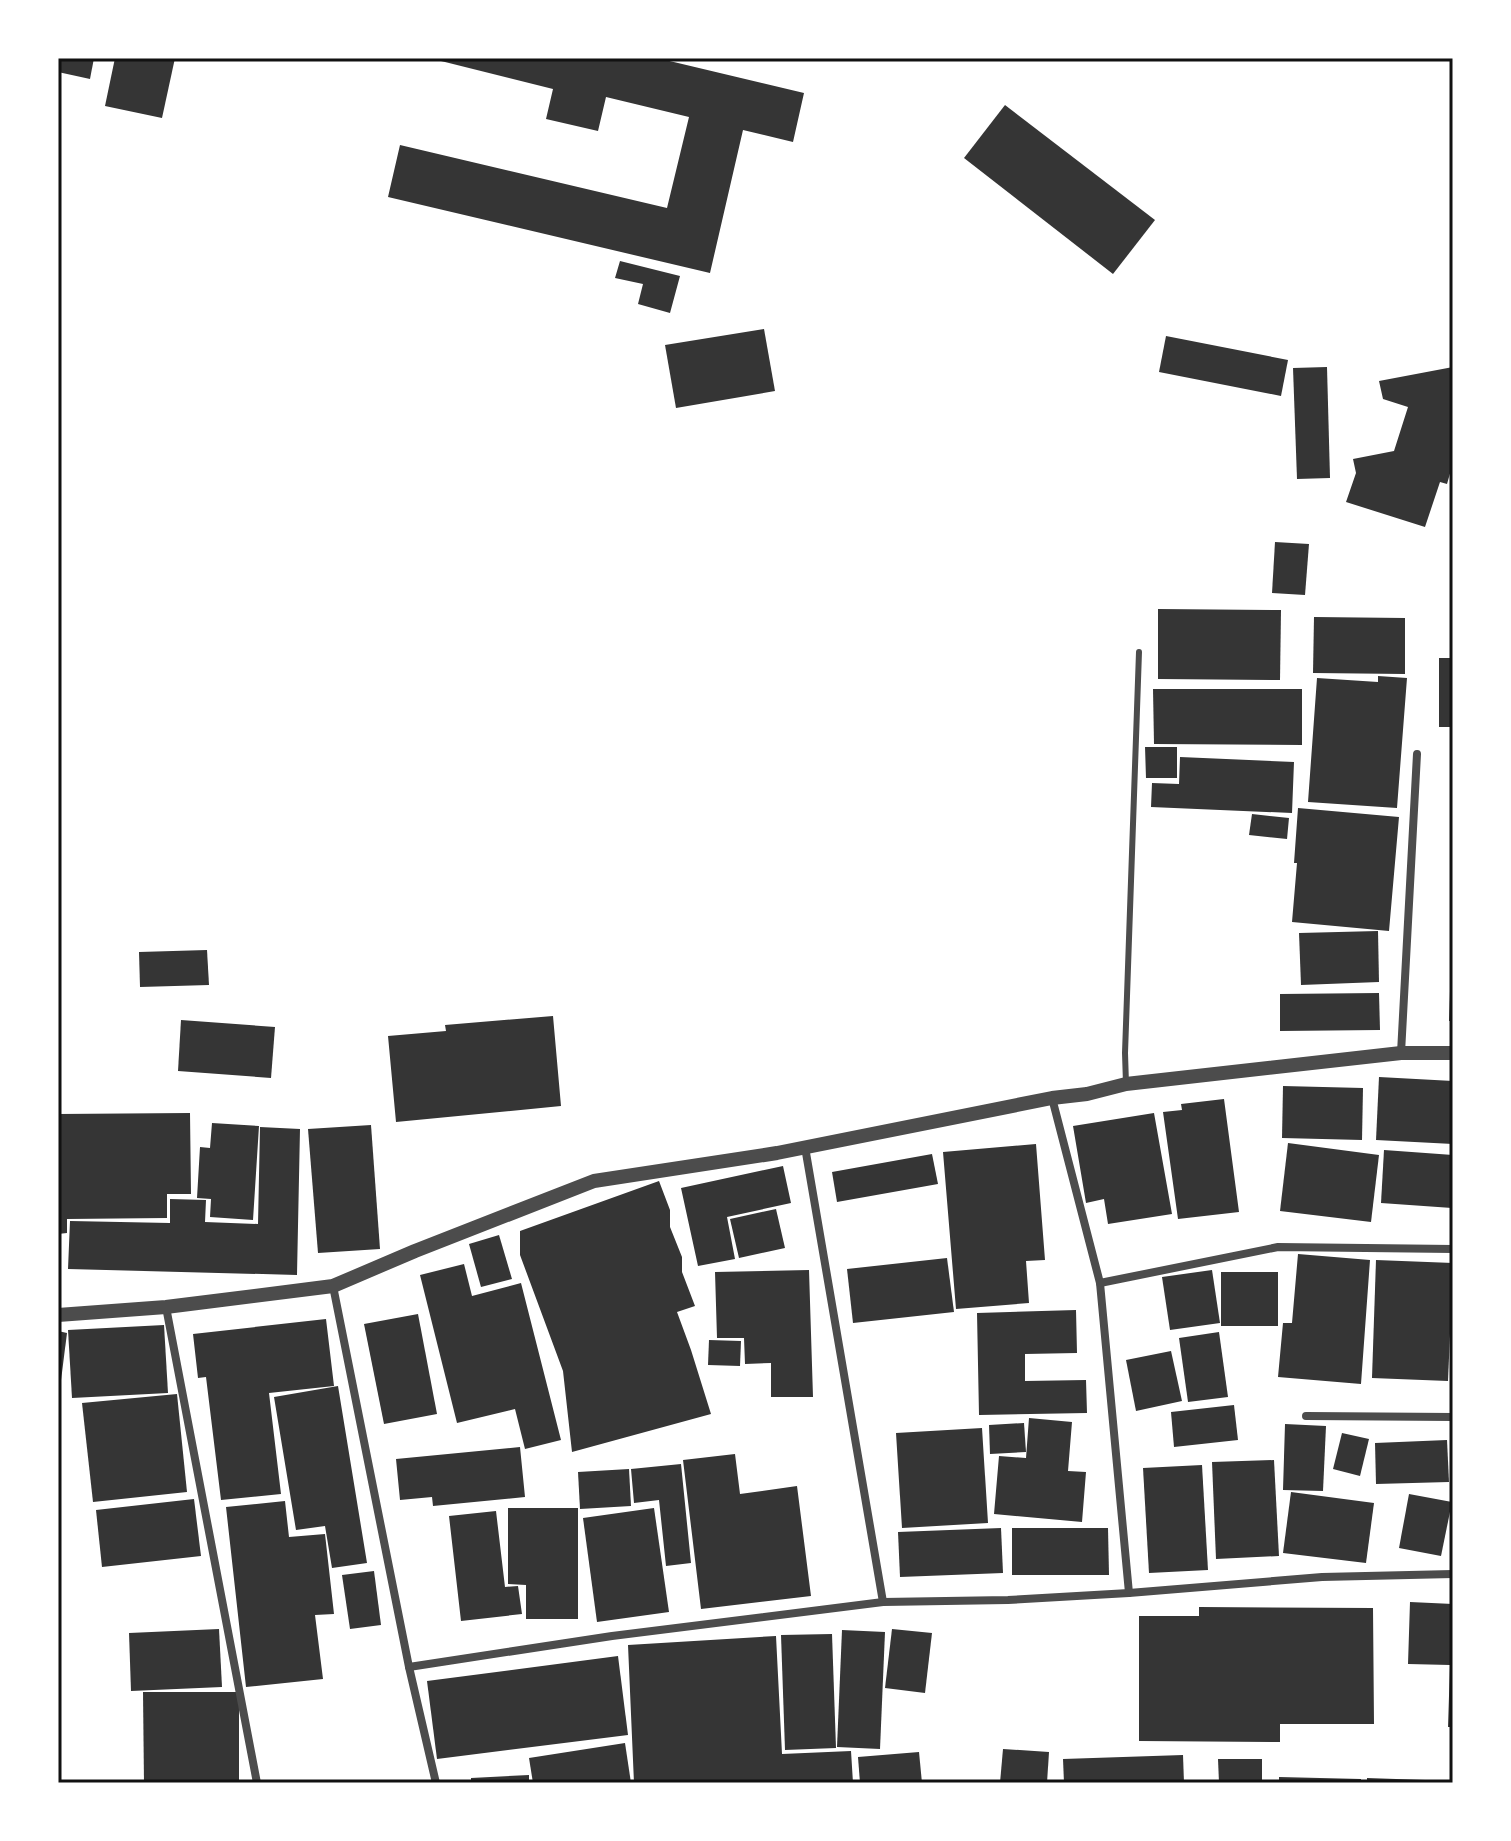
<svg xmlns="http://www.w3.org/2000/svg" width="1511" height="1841" viewBox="0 0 1511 1841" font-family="'Open Sans',sans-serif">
<rect width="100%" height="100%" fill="#fff"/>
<!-- building -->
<g fill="#353535">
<polygon points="58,58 94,58 90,79 58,72"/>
<polygon points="115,58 175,58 162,118 105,106"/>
<polygon points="429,58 657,58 804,93 793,142 743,130 710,273 388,197 400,145 667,208 689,117 606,97 598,131 546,119 553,89"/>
<polygon points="1005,105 1155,220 1113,274 964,158"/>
<polygon points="620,261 680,276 670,313 638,304 643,284 615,278"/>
<polygon points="764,329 775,391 676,408 665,345"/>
<polygon points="1166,336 1288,360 1281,396 1159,372"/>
<polygon points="1327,367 1330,478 1297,479 1293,368"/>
<polygon points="1453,367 1453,463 1447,484 1440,482 1425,527 1346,502 1356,473 1353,459 1394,451 1408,407 1383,399 1379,381"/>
<polygon points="1275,542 1309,544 1305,595 1272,593"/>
<polygon points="1158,609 1281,610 1280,680 1158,679"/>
<polygon points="1314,617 1405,618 1405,674 1313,673"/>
<rect x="1439" y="658" width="14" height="69"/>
<polygon points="1378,676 1407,678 1397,808 1308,802 1317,678 1378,682"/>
<polygon points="1153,689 1302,689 1302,745 1154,744"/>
<polygon points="1145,747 1177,747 1177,778 1146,778"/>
<polygon points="1180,757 1294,762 1292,813 1151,807 1152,783 1179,784"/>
<polygon points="1298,808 1399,817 1389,931 1292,922 1297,863 1294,863"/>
<polygon points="1252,814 1289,818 1287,839 1249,835"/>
<polygon points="1378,931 1379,982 1301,985 1299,933"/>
<polygon points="207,950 209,985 140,987 139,952"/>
<polygon points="1450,992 1453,993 1453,1021 1449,1021"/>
<polygon points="1379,993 1380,1030 1280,1031 1280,994"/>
<polygon points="553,1016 561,1106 396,1122 388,1036 446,1031 445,1025"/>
<polygon points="181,1020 275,1027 271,1078 178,1071"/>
<polygon points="1379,1077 1453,1081 1453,1144 1376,1140"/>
<polygon points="1283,1086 1363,1088 1362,1140 1282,1138"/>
<polygon points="1224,1099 1239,1212 1178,1219 1163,1112 1182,1110 1181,1104"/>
<polygon points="190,1113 191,1194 167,1194 167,1218 67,1219 67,1233 58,1234 58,1114"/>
<polygon points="1154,1113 1172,1214 1108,1224 1104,1199 1086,1203 1073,1126"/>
<polygon points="212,1123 259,1126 253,1220 210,1217 211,1199 197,1198 200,1147 210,1148"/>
<polygon points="371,1125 380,1249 318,1253 308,1129"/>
<polygon points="260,1127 300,1129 297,1275 68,1269 70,1221 170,1223 170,1199 206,1200 205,1222 258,1224"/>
<polygon points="1288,1143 1379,1155 1371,1222 1280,1211"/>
<polygon points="1036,1144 1045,1260 1026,1261 1029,1303 956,1309 943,1152"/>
<polygon points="1384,1150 1453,1155 1452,1208 1381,1203"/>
<polygon points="932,1154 938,1184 837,1202 832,1172"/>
<polygon points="783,1166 791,1203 727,1217 735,1259 698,1266 681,1188"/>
<polygon points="659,1181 670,1210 670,1227 682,1257 682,1272 695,1306 677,1312 691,1350 711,1414 572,1452 563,1371 520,1255 520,1231"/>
<polygon points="776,1209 785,1248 739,1258 730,1219"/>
<polygon points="499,1235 512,1279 481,1287 469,1244"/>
<polygon points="1298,1254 1370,1260 1361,1384 1278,1377 1283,1323 1292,1323"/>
<polygon points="947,1258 954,1312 853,1323 847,1269"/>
<polygon points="1376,1260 1453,1263 1448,1381 1372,1378"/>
<polygon points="464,1264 472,1296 521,1283 561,1440 525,1449 515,1409 457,1423 420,1275"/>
<polygon points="809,1270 813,1397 771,1397 771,1363 745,1364 744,1338 717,1338 715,1272"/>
<polygon points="1212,1270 1220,1323 1170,1330 1162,1277"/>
<rect x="1221" y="1272" width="57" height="54"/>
<polygon points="1076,1310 1077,1353 1025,1354 1025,1381 1086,1380 1087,1413 979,1415 977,1313"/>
<polygon points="418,1314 437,1414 384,1424 364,1324"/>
<polygon points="326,1319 334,1386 269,1393 281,1494 221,1500 206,1377 198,1378 193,1334"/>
<polygon points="164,1325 168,1393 72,1398 68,1330"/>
<polygon points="58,1331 67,1333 60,1388 58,1388"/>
<polygon points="1219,1332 1228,1397 1188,1402 1179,1338"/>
<polygon points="709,1340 741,1341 740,1366 708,1365"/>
<polygon points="1171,1351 1182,1401 1136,1411 1126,1360"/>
<polygon points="338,1386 367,1563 332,1568 325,1526 296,1530 274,1397"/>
<polygon points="177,1394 187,1492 93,1502 82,1403"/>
<polygon points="1234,1405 1238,1440 1174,1447 1171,1412"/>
<polygon points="1029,1418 1072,1422 1068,1471 1086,1472 1082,1522 994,1514 999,1456 1026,1458"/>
<polygon points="1024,1423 1026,1452 990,1454 989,1425"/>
<polygon points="1285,1424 1326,1426 1323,1491 1283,1490"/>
<polygon points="982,1428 988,1523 902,1528 896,1433"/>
<polygon points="1342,1433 1369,1439 1360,1476 1333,1469"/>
<polygon points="1447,1440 1449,1482 1376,1484 1375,1443"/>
<polygon points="520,1447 525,1497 433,1506 432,1497 400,1500 396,1459"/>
<polygon points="735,1454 740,1494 797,1486 811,1596 701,1609 683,1460"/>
<polygon points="1274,1460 1279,1556 1216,1559 1212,1462"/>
<polygon points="681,1464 691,1563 666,1566 659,1500 634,1503 631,1469"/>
<polygon points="1202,1465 1208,1570 1149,1573 1143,1468"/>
<polygon points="629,1469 631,1506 580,1509 578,1472"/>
<polygon points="1291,1492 1374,1503 1366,1563 1283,1553"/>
<polygon points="1409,1494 1452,1502 1441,1556 1399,1548"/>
<polygon points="194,1499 201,1556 102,1567 96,1510"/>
<polygon points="285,1501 289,1537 325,1534 334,1614 315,1615 323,1679 246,1687 226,1507"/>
<polygon points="508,1508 578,1508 578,1619 526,1619 526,1585 508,1584"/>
<polygon points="654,1508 669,1612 597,1622 583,1518"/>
<polygon points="496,1511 505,1587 518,1586 522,1614 461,1621 449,1516"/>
<polygon points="1001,1528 1003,1573 900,1577 898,1532"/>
<polygon points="1012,1528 1108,1528 1109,1575 1012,1575"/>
<polygon points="374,1571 381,1625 350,1629 342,1575"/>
<polygon points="1410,1602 1453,1604 1453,1727 1448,1727 1450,1665 1408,1664"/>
<polygon points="1199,1607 1373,1608 1374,1724 1280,1724 1280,1742 1139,1741 1139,1616 1199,1616"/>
<polygon points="219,1629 222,1687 131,1691 129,1633"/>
<polygon points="892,1629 932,1633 925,1693 885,1688"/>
<polygon points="842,1630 885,1632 880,1749 837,1747"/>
<polygon points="832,1634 836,1748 785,1750 781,1635"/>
<polygon points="776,1636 782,1754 851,1751 853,1783 634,1783 628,1645"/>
<polygon points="618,1656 628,1735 437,1759 427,1681"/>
<polygon points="143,1692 239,1692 239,1783 144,1783"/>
<polygon points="625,1743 631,1783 533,1783 529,1758"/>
<polygon points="1003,1749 1049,1752 1047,1783 1000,1783"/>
<polygon points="919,1752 922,1783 860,1783 858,1757"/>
<polygon points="1183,1755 1184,1783 1064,1783 1063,1759"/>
<polygon points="1218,1759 1262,1759 1262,1783 1219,1783"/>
<polygon points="529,1775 529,1783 471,1783 471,1778"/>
<polygon points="1279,1777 1361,1779 1361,1783 1279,1783"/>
<polygon points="1367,1778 1425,1780 1425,1783 1367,1783"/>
</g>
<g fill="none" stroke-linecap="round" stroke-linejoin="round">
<!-- service -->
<polyline stroke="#4c4c4c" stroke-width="6" points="1126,1084 1125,1053 1139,652"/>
<!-- minor -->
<g stroke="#4c4c4c" stroke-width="8">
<polyline points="1401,1053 1417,754"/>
<polyline points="1052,1098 1100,1283 1129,1593"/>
<polyline points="805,1147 883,1602"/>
<polyline points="1100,1283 1278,1247 1453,1249"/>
<polyline points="333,1286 409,1667 436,1783"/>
<polyline points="166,1307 257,1783"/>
<polyline points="1306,1416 1453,1417"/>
<polyline points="409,1667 612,1636 883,1602 1008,1600 1129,1593 1322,1577 1453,1574"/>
</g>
<!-- tertiary -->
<polyline stroke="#4c4c4c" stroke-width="14" points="58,1315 166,1307 333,1286 415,1251 594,1181 777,1153 1052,1098 1087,1094 1126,1084 1401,1053 1453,1053"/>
</g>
<!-- border -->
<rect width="1511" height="1841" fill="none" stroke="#ffffff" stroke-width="120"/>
<rect x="60" y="60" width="1391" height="1721" fill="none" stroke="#111" stroke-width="3"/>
</svg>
